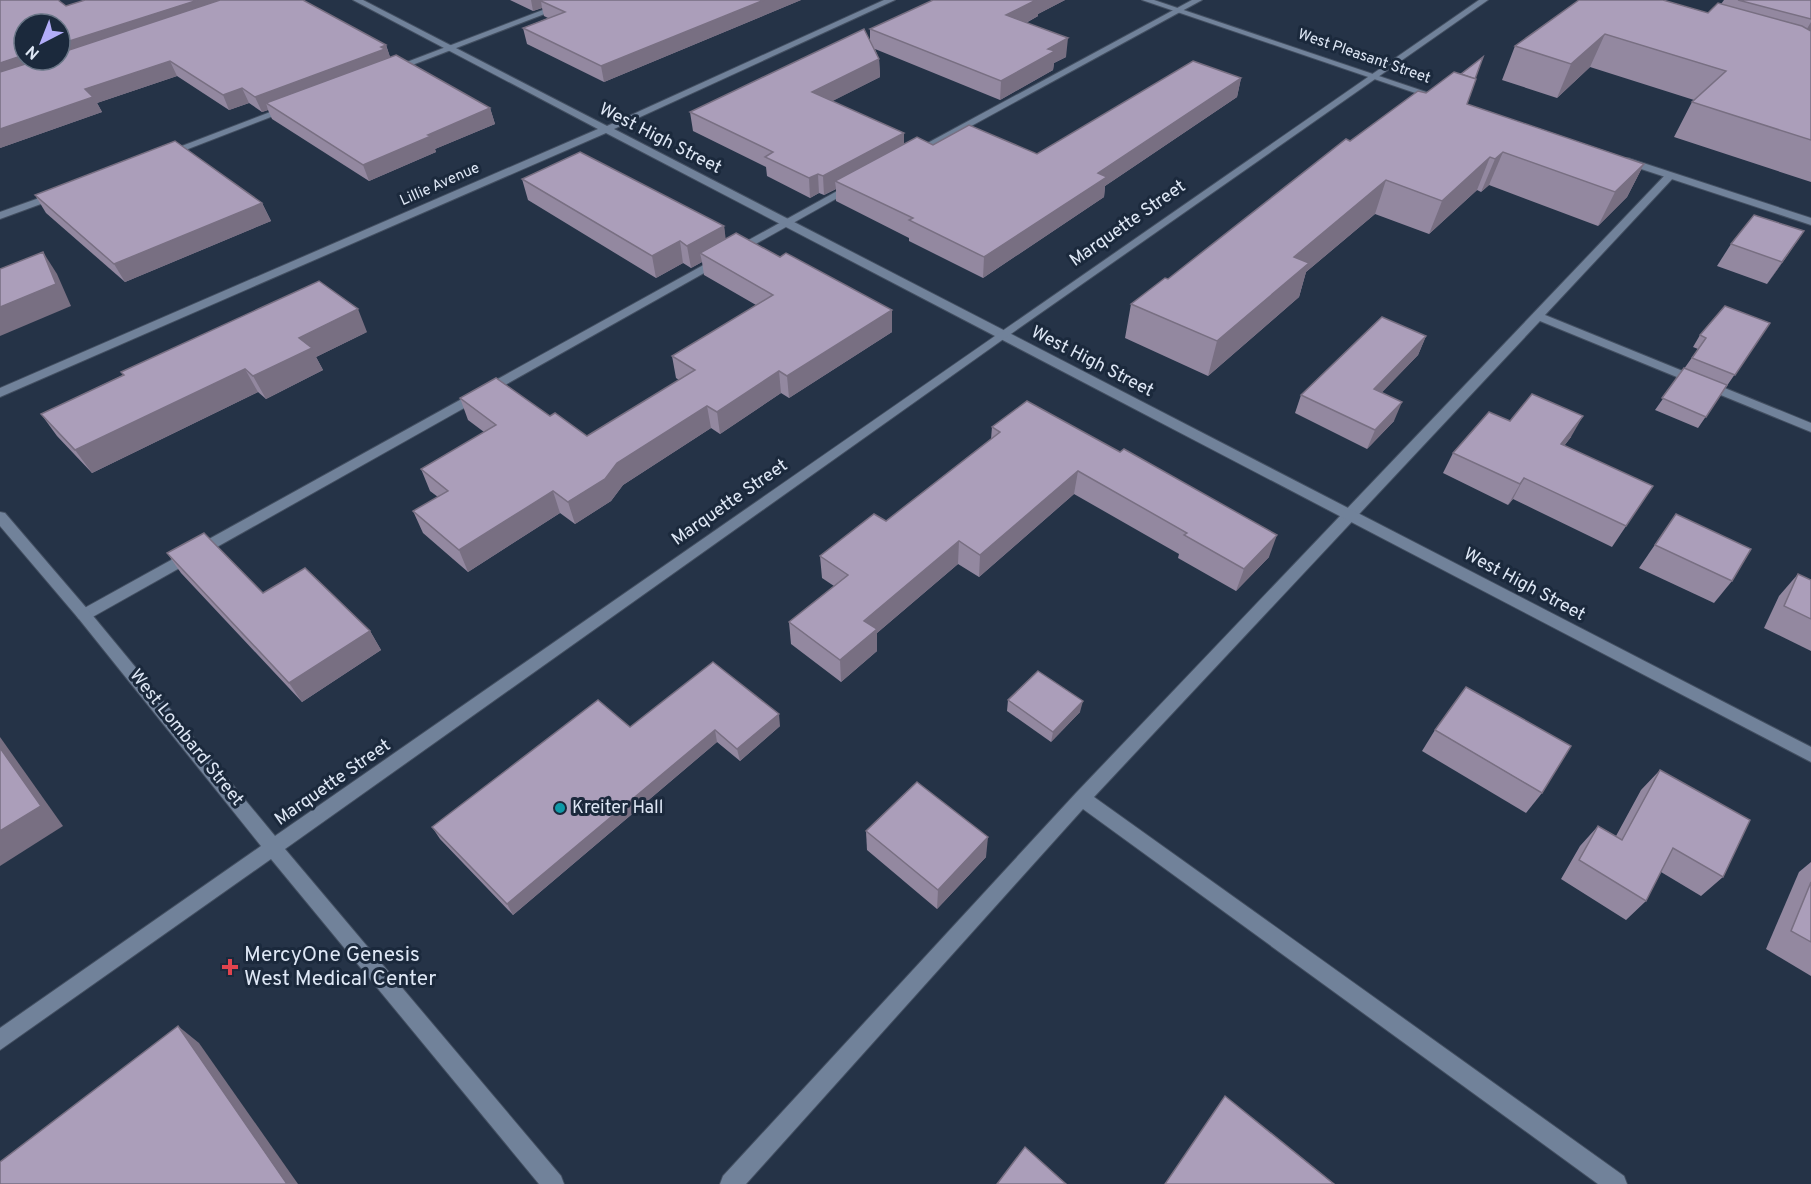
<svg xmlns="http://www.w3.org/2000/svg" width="1811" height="1184" viewBox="0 0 1811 1184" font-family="Overpass,sans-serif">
<rect width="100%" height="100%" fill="#253347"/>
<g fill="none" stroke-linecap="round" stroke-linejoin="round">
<defs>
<g id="service">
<polygon points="569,0 581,0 394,72 386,70"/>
<polygon points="1192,0 1202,0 920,154 911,152"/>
<polygon points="286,106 294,108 170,156 161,154"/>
<polygon points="1666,174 1675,176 1545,315 1811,423 1811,432 1540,321 1094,797 1624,1176 1627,1184 1598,1184 1083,809 746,1184 720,1184 723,1176 1076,793"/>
<polygon points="848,185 857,187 89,619 79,619 76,615 79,611"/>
<polygon points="56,192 61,195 60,197 0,219 0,212"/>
</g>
<g id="minor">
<polygon points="353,0 363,0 607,126 884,0 895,0 614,129 1811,747 1811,762 606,133 0,397 0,388 598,129"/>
<polygon points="1142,0 1154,0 1441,97 1433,99"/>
<polygon points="1620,158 1628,158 1811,218 1811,225 1620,162"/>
</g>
<polygon id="tertiary" points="1479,0 1488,0 1005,338 285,849 561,1176 564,1184 539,1184 271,859 0,1050 0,1028 261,846 79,619 0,526 0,512 5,513 89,611 275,836"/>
</defs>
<!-- service casing -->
<use href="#service" stroke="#434f61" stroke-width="2"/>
<!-- minor casing -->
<use href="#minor" stroke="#434f61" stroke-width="2"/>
<!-- tertiary casing -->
<use href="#tertiary" stroke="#434f61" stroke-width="2"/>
<!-- service -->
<use href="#service" fill="#71829a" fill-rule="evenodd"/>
<!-- minor -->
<use href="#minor" fill="#71829a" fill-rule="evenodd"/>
<!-- tertiary -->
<use href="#tertiary" fill="#71829a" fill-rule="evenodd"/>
</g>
<!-- wall -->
<g fill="#9388a0">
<polygon points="510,0 801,0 604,82 527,44 523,28 548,18 544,16 542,8 533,11"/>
<polygon points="933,0 1065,0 1038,14 1038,16 1026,23 1066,57 1054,63 1053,70 1000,100 875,49 879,59 880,77 832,101 904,133 904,144 933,145 1037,154 1241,78 1237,97 1105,186 1104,197 983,278 909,241 909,238 836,201 836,189 824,195 819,193 810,198 767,176 766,167 693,131 690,112 870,40 870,29"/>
<polygon points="1724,0 1811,0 1811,182 1674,137 1692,102 1694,100 1590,67 1557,98 1502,80 1515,46 1708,13 1721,4"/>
<polygon points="66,6 386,45 390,57 490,108 495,124 435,149 436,152 369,181 272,119 268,110 262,112 249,103 229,110 177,76 97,103 102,112 0,148"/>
<polygon points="1426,93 1467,104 1644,164 1627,197 1598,226 1489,185 1481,192 1477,190 1429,234 1375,214 1306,272 1299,297 1208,376 1125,338 1131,304 1168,279 1350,141"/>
<polygon points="522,179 724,226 725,239 780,257 892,310 892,332 789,398 781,393 720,434 711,428 623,485 611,501 575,524 560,513 468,572 423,533 413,511 438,497 430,491 421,469 484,432 468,420 460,398 550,416 587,436 679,380 676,378 672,356 756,305 704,275 702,262 691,268 683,263 656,278 528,200"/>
<polygon points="35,195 262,203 271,221 125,282 46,213"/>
<polygon points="1731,244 1789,253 1767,284 1717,266"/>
<polygon points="1770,323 1698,428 1655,410 1698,349 1693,347 1700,335"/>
<polygon points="367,332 316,357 323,370 266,399 258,392 92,473 57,436 41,414 123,375 121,372"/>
<polygon points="1426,336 1418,355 1381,393 1394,421 1367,449 1295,413 1301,395"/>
<polygon points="1510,421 1571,437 1564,446 1653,486 1612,547 1513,499 1508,505 1443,473 1453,453"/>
<polygon points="992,427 1269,557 1236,591 1178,558 1179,554 1074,494 979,577 958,564 877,633 877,651 841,682 791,644 789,622 834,586 822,578 820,556 886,521 991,439"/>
<polygon points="1676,514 1732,581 1714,603 1639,568"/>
<polygon points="167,553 263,593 370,631 381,650 302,702 181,573"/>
<polygon points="1798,574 1811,580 1811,651 1764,628 1779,596"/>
<polygon points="1008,700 1080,712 1051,742 1007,711"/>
<polygon points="780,726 740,761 717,742 513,915 440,839 432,827 630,727"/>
<polygon points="1435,730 1542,793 1526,813 1422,751"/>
<polygon points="1660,770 1723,877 1701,896 1661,872 1646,901 1626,920 1561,879 1580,846 1598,826 1616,836 1641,790"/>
<polygon points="866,831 986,857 937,909 867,850"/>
<polygon points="1811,862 1811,976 1766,949 1799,872"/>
</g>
<!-- shaded-wall -->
<g fill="#786f82">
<polygon points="198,0 249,0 0,81 0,63 24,55 24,60 60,60 60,44"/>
<polygon points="531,0 563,0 541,1 542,8 533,11"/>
<polygon points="764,0 801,0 604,82 601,66"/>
<polygon points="1036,0 1065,0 1038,14 1038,16 1005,34 1006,15"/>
<polygon points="1811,22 1811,39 1793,52"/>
<polygon points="1605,34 1590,67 1557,98 1571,64"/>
<polygon points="1068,38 1066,57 1054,63 1053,70 1000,100 1001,81 1048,49"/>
<polygon points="386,45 391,60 266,103 268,110 262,112 255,97"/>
<polygon points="879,59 880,77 813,111 812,92"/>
<polygon points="170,61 177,76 97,103 102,112 0,148 0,129 85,89"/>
<polygon points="1241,78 1237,97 1105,186 1104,197 983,278 984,257 1098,173"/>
<polygon points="242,88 249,103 229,110 223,95"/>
<polygon points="490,108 495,124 435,149 436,152 369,181 363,165 428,135"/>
<polygon points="904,133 904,152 835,181 836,189 824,195 823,176"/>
<polygon points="1503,152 1489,185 1481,192 1495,159"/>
<polygon points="1490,157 1477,190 1429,234 1442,201"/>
<polygon points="1644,164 1627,197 1598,226 1615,192"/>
<polygon points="818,174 819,193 810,198 809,178"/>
<polygon points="1386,180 1375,214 1306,272 1299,297 1208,376 1217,341 1294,257"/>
<polygon points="262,203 271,221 125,282 114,264"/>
<polygon points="724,226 727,248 700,253 702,262 691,268 687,246"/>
<polygon points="1804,231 1789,253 1767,284 1782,262"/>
<polygon points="680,241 683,263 656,278 652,256"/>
<polygon points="43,252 57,274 71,306 0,336 0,307"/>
<polygon points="358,309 367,332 316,357 323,370 266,399 253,376 299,338"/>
<polygon points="892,310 892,332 789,398 787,376"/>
<polygon points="1426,336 1418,355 1367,408 1374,389"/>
<polygon points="245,369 258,392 92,473 75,450"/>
<polygon points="779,371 781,393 720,434 717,412"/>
<polygon points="1402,402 1394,421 1367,449 1375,430"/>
<polygon points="707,406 711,428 623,485 611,501 575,524 568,502 617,463"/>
<polygon points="1583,416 1571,437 1549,465 1561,444"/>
<polygon points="1078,471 1074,494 979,577 980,555"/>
<polygon points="1524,478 1513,499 1508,505 1520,484"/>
<polygon points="553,491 560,513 468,572 459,550"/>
<polygon points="1277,535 1269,557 1236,591 1244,569"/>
<polygon points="959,541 958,564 877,633 877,651 841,682 840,660 864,621"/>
<polygon points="370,631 381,650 302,702 289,683"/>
<polygon points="1083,701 1080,712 1051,742 1053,732"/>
<polygon points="779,714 780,726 740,761 737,749"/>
<polygon points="715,730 717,742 513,915 507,904"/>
<polygon points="0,737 63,826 0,866"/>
<polygon points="988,837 986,857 937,909 938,890"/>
<polygon points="178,1026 199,1043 298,1184 287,1184"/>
</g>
<!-- building -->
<g fill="#ab9eba" stroke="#786f82" stroke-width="1.5">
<polygon points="0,0 58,0 66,6 85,0 198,0 60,44 60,24 24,24 24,55 0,63"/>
<polygon points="220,0 303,0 386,45 381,47 385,49 255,97 242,88 223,95 170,61 85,89 93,97 0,129 0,72 38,60 60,60 60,53"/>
<polygon points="542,0 764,0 601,66 523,28 565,12 541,1"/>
<polygon points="933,0 1036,0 1006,15 1068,38 1048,49 1055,51 1001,81 870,29"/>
<polygon points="1579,0 1663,0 1708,13 1718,3 1802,26 1811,31 1811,140 1692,102 1726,71 1605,34 1571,64 1515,46"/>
<polygon points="1738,0 1811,0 1811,19"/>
<polygon points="864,29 879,59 812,92 904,133 823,176 818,174 809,178 765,157 773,152 690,112"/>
<polygon points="396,55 490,108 428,135 431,136 363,165 266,103"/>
<polygon points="1483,57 1475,79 1461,74"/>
<polygon points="1193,61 1241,78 1098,173 1107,177 984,257 909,220 913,218 835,181 917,137 933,145 969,125 1037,154"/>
<polygon points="1454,72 1476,79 1467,104 1644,164 1615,192 1503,152 1495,159 1490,157 1442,201 1386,180 1294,257 1309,263 1217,341 1131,304 1165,278 1168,279 1346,139 1350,141 1418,91 1426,93"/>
<polygon points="175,141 262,203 114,264 35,195"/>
<polygon points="580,152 724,226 687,246 680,241 652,256 522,179"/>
<polygon points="1754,215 1804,231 1782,262 1731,244"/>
<polygon points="736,233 780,257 786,253 892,310 787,376 779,371 717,412 707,406 617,463 605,479 568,502 553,491 459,550 413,511 448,491 421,469 496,425 460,398 496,378 550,416 555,413 587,436 695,370 672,356 773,295 700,253"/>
<polygon points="43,252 56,284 0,307 0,269"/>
<polygon points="319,281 358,309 299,338 312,348 253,376 245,369 75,450 41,414 124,375 121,372"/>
<polygon points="1725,306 1770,323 1735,375 1692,358 1706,338 1700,335"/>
<polygon points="1382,317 1426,336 1374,389 1402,402 1375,430 1301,395"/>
<polygon points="1684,368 1727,385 1706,417 1662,398"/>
<polygon points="1532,394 1583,416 1561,444 1653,486 1626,526 1524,478 1520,484 1453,453 1489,412 1510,421"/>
<polygon points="1027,401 1120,452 1124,449 1277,535 1244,569 1184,535 1187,533 1078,471 980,555 959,541 864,621 877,629 840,660 789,622 848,575 820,556 874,514 886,521 1000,432 992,427"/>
<polygon points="1676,514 1751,549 1732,581 1655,545"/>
<polygon points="204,533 263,593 305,568 370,631 289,683 167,553"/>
<polygon points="1798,574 1811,580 1811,619 1784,606"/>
<polygon points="713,662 779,714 737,749 715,730 507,904 432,827 598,700 630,727"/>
<polygon points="1038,671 1083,701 1053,732 1008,700"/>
<polygon points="1466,687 1571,746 1542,793 1435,730"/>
<polygon points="0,748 41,806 0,831"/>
<polygon points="1660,770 1750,820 1723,877 1673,848 1646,901 1579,860 1598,826 1622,840"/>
<polygon points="917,782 988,837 938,890 866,831"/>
<polygon points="1811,882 1811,942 1791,931"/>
<polygon points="178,1026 287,1184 0,1184 0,1162"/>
<polygon points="1225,1096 1334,1184 1165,1184"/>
<polygon points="1025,1147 1066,1184 997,1184"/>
</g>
<!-- markers -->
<circle fill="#0f9aa8" stroke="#1b293c" stroke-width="2" cx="560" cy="808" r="6"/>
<path fill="#e0444e" stroke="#1b293c" stroke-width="2" d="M227 958h6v6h6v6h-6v6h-6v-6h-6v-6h6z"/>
<g text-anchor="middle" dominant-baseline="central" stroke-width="6" stroke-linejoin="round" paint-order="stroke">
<!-- far-street labels -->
<g font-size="15" fill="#dee7f5" stroke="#1b293c">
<text transform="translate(1364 57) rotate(19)">West Pleasant Street</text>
<text transform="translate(440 185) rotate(-24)">Lillie Avenue</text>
</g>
<!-- street labels -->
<g font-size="18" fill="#dee7f5" stroke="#1b293c">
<text transform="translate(660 139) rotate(27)">West High Street</text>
<text transform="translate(1128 224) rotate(-35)">Marquette Street</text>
<text transform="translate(1092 362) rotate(27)">West High Street</text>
<text transform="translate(730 503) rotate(-35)">Marquette Street</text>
<text transform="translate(1524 585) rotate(28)">West High Street</text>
<text transform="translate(186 738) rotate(51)">West Lombard Street</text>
<text transform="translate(333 783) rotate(-35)">Marquette Street</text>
</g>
<!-- poi labels -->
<g font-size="18" fill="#dee7f5" stroke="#1b293c" text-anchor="start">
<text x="572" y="808">Kreiter Hall</text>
</g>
<!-- near-poi labels -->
<g font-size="21" fill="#dee7f5" stroke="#1b293c" text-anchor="start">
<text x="244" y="955">MercyOne Genesis<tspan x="244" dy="24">West Medical Center</tspan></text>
</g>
</g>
<!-- north arrow -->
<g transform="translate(42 42) rotate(222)"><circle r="28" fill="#1b293c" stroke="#697586" stroke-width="1.5"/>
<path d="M0-4.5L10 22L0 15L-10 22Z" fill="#b2adf9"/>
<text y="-9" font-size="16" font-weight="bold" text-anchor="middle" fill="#dee7f5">N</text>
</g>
</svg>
